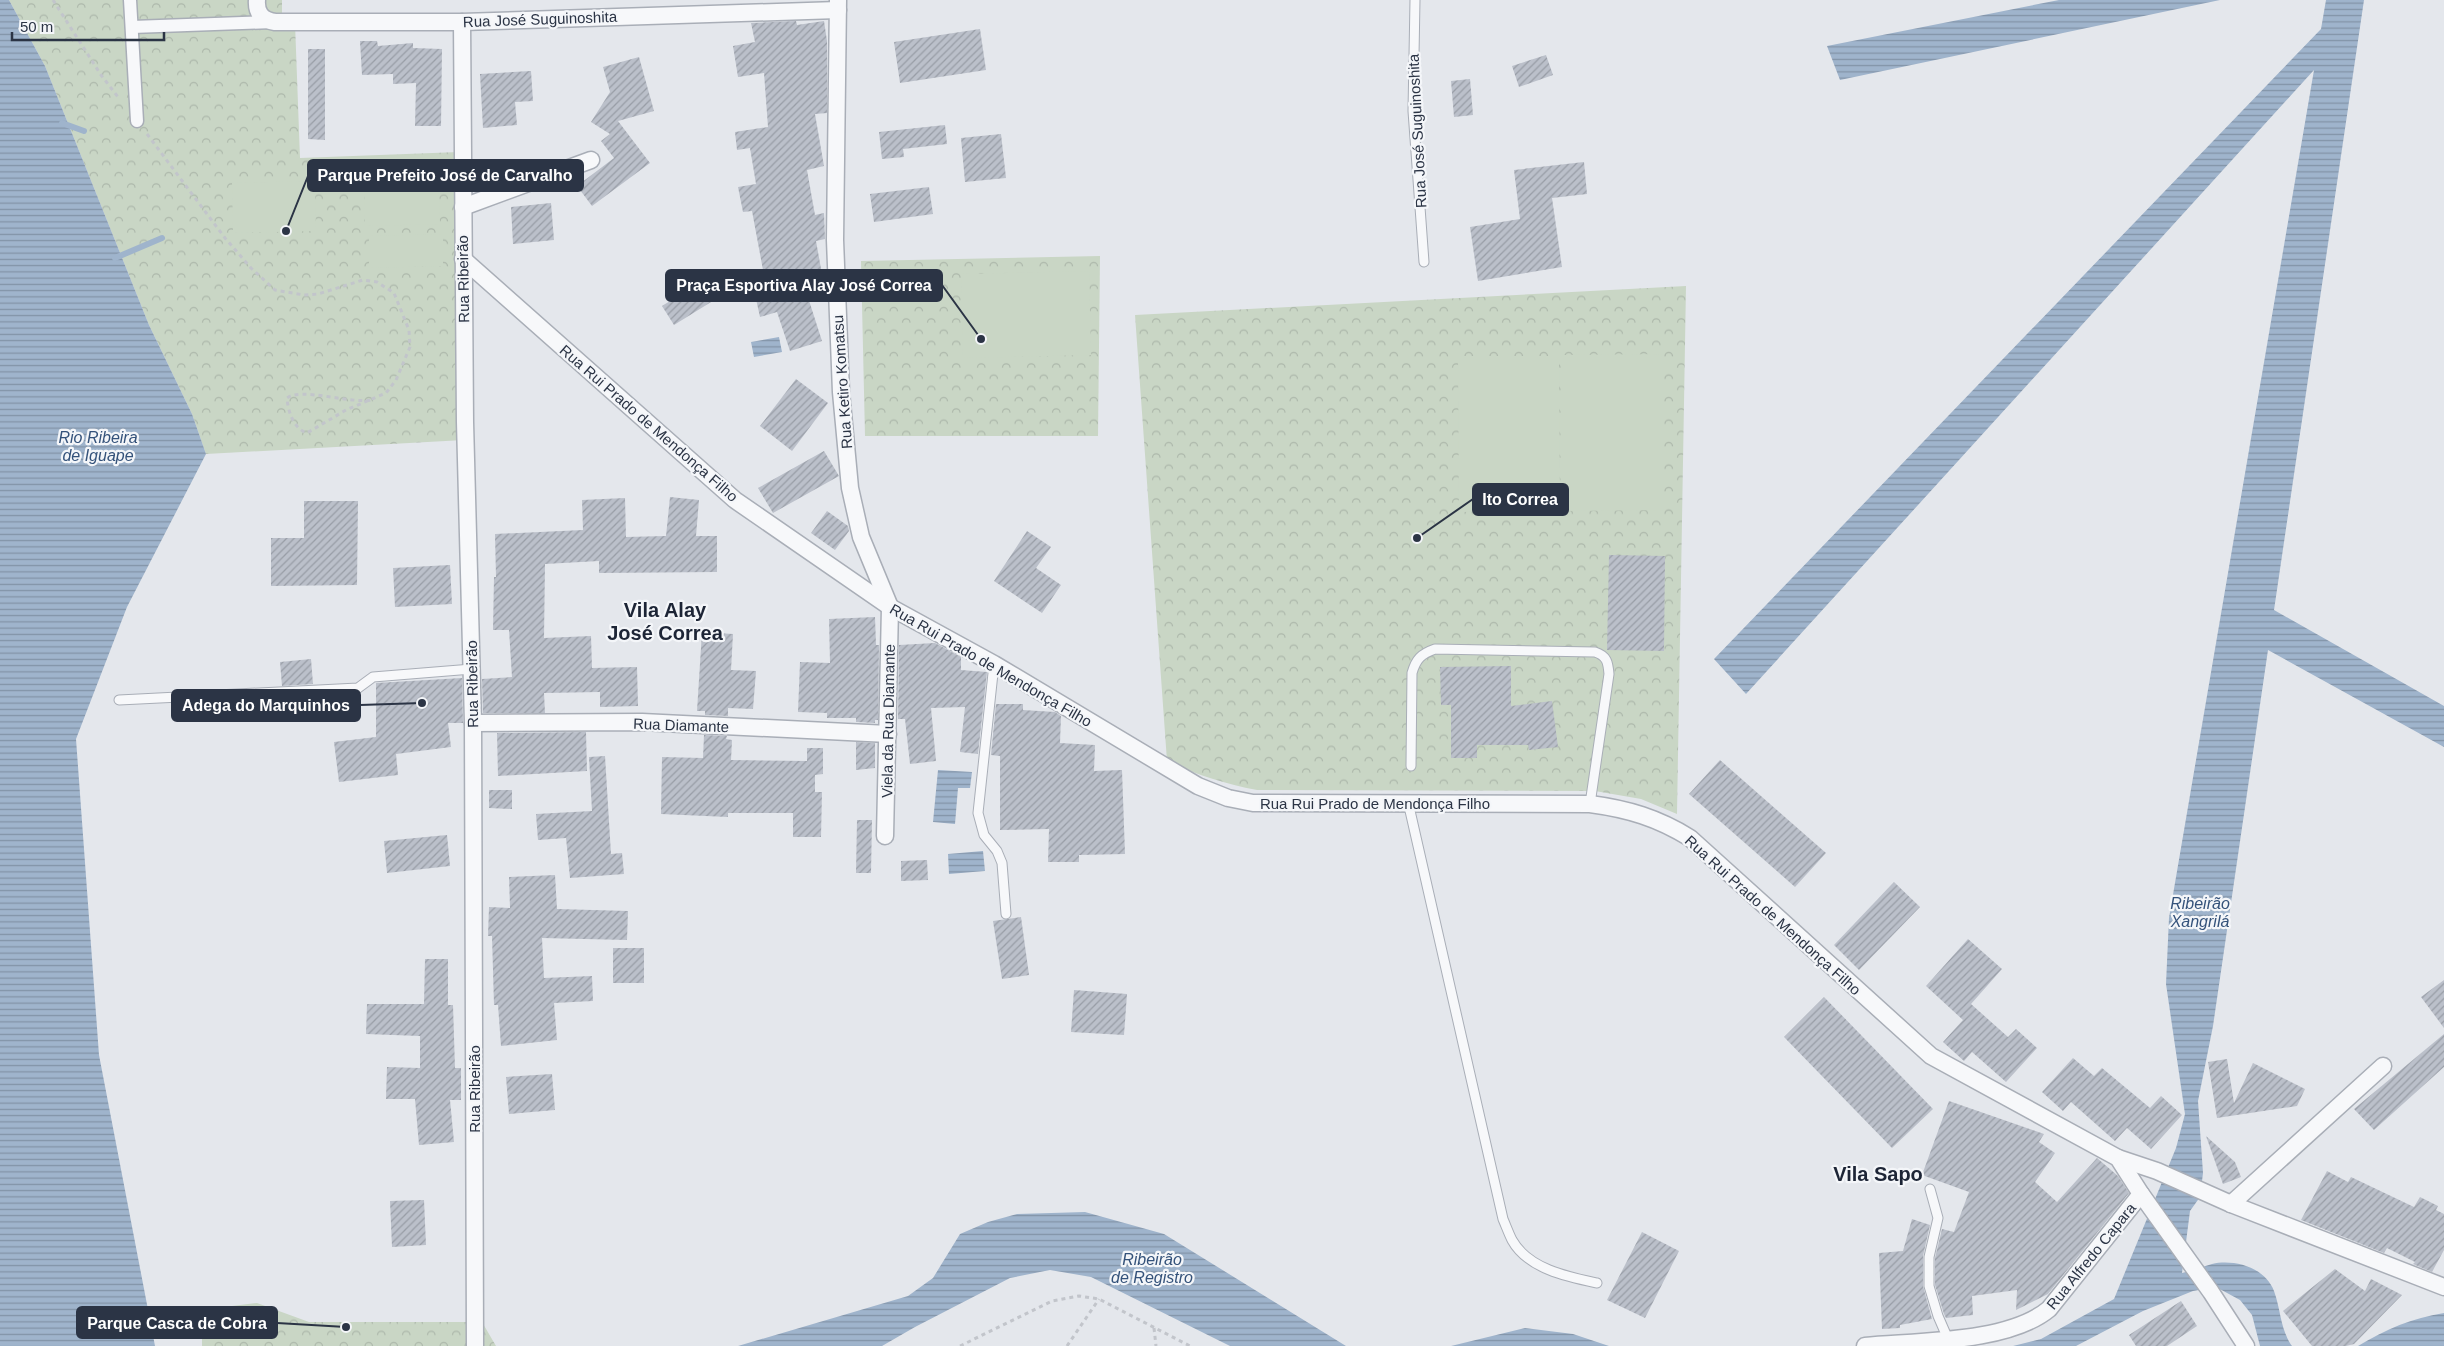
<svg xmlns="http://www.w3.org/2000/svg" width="2444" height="1346" viewBox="0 0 2444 1346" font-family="Helvetica,sans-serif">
<defs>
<pattern id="park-crowns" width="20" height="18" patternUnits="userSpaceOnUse" patternTransform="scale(1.25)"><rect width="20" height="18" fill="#c9d6c5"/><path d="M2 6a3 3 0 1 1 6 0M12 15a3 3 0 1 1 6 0" fill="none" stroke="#adb8ab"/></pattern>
<pattern id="water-rules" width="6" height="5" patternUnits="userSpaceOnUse" patternTransform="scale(1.25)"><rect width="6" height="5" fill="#9fb4cc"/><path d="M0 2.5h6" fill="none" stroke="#8293a7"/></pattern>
<pattern id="building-hatch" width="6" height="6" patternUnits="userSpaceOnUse" patternTransform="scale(1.25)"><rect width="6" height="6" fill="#bbc0ca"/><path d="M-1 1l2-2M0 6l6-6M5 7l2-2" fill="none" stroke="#989da6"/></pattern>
</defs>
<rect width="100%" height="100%" fill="#e4e7ec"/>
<!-- park -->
<g fill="url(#park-crowns)">
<polygon points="9,0 282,0 282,23 295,23 300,158 459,152 464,440 206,454 192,414 149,325 45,66"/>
<polygon points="1100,256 1098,436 865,436 861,261"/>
<path d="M 1686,286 L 1677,814 L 1641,799 L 1595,791 L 1257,790 C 1225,784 1197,775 1167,761 L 1135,315 Z"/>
<polygon points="257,1303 309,1322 482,1322 496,1346 202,1346 202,1332 224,1307"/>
</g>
<!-- garden -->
<g fill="#c9d6c5">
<polygon points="438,172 440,224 365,226 364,174"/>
<polygon points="315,181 316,231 233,233 232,183"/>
<polygon points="443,234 443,266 369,268 369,236"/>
<polygon points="1089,271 1091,355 963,358 961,274"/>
<polygon points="1664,354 1664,510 1563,511 1563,355"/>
<polygon points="1458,356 1559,356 1560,511 1459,512"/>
</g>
<!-- water -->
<g fill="url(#water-rules)">
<polygon points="0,0 9,0 45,66 149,325 192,414 206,454 127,607 76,739 99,1055 155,1346 0,1346"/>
<polygon points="2059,0 2220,0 1840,80 1827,46"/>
<path d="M 2326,0 L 2364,0 L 2274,610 L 2444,706 L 2444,747 L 2268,650 L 2213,1026 L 2198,1101 L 2203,1173 L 2200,1197 L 2190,1211 L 2182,1273 C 2192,1271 2202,1267 2212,1264 C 2234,1259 2265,1267 2274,1291 C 2281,1310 2280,1329 2292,1346 L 2260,1346 L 2252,1315 L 2240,1300 L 2216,1287 L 2193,1291 L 2143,1311 L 2076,1346 L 2013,1346 L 2041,1339 L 2114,1299 L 2176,1148 L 2185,1114 L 2166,984 L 2169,918 L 2314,70 L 1746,694 L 1714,659 L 2321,29 Z"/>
<polygon points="779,337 782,352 754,357 751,342"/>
<polygon points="938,770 972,772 970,788 958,788 955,824 933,822"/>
<polygon points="983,851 985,871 949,874 948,854"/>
<polygon points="1085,1212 1164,1234 1346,1346 1230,1346 1091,1277 1050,1270 1010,1278 915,1327 882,1346 738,1346 908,1296 933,1278 960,1234 988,1222 1017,1214"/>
<path d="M 2444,1313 L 2444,1346 L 2358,1346 C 2386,1329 2412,1318 2444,1313 Z"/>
<polygon points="1525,1328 1573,1334 1609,1346 1451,1346"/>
</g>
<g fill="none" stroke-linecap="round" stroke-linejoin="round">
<!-- stream -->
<g stroke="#9fb4cc" stroke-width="6">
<polyline points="62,123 84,131"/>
<polyline points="115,258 162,238"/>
</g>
</g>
<!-- building -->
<g fill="url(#building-hatch)">
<polygon points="796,21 797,25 824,21 827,41 827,113 815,114 824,166 807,170 815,215 824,213 825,239 816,241 824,285 805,288 822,341 790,351 777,312 760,317 750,272 763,270 752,211 743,212 738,187 756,184 750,148 737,150 735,132 768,127 764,73 738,77 733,46 755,42 751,23"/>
<polygon points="980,29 986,70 900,83 894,42"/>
<polygon points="360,41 377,41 378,46 413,43 413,48 442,49 441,126 415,126 416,83 393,84 393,74 362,75"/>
<polygon points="308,49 325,49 325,140 308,139"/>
<polygon points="1546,55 1553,75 1519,87 1512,66"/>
<polygon points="639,57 654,111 618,121 650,163 592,206 577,186 614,158 601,141 610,134 591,122 610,92 603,67"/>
<polygon points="531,71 533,101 515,102 517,125 483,128 480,74"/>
<polygon points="1470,79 1473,115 1454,117 1451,81"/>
<polygon points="945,125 947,144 903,149 904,157 882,159 879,132"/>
<polygon points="1001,134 1006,178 965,182 961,138"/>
<polygon points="1584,162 1587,194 1552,198 1562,267 1478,281 1470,227 1520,219 1514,170"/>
<polygon points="929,187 933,214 874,222 870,194"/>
<polygon points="551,203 554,240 513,244 511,207"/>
<polygon points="712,275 724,294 674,325 662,306"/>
<polygon points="796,379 828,403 792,451 760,426"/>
<polygon points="824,451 839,476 773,513 758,488"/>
<polygon points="670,497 699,500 696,536 717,536 717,572 599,573 599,561 545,564 544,638 591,636 592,668 637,667 638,706 600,707 600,692 544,693 545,713 483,713 482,679 512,677 509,630 493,630 494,577 496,577 495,534 583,530 582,500 625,498 626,537 666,536"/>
<polygon points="304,501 358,501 357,585 271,586 271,538 304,538"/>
<polygon points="827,511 848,526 849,531 835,550 811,533"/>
<polygon points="1027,531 1051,547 1036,568 1061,585 1042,613 994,581"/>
<polygon points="1609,555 1665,556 1664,651 1607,650"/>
<polygon points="450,565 452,604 395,607 393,568"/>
<polygon points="875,617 876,645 879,645 878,720 875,720 875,723 856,722 856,718 827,718 827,713 798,712 800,662 830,663 829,619"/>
<polygon points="702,632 733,634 731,670 756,671 753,709 728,708 728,716 705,715 705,711 697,711"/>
<polygon points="935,643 961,657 961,670 987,672 978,754 960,752 965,707 931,708 936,761 910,764 905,719 898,719 899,645"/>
<polygon points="311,659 313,684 282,686 280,662"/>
<polygon points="1511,666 1511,706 1552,701 1558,747 1529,750 1528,745 1477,745 1477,758 1451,758 1451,705 1441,705 1440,667"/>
<polygon points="462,678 463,723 448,723 451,747 396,754 398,775 339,782 334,742 376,737 376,683"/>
<polygon points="996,704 1023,704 1023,710 1055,712 1061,716 1060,743 1095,745 1094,771 1122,770 1125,854 1079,855 1079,862 1048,862 1049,829 1000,830 1000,756 991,755"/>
<polygon points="586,732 587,771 498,776 497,733"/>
<polygon points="704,735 727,736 726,739 732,740 731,760 807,761 807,748 823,748 823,774 815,775 815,792 822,792 821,837 793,837 793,813 728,813 728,817 661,814 662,757 703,758"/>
<polygon points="856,742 875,743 875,768 856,770"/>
<polygon points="605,756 611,854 622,853 624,874 570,878 566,838 538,840 536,814 592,811 589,757"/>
<polygon points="1720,760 1826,853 1795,887 1689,794"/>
<polygon points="489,790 512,790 512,809 489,808"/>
<polygon points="857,820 872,820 871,873 856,873"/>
<polygon points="447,835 450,866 387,873 384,841"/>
<polygon points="927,860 928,880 901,881 901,861"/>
<polygon points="555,875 557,909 628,911 627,940 542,938 544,978 592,976 593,1001 554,1003 557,1040 501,1046 498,1005 494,1005 492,936 488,936 489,907 510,908 509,877"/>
<polygon points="1894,882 1920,907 1859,970 1834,945"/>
<polygon points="1021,917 1029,975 1002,979 993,921"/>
<polygon points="1968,939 2002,969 1971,1004 2008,1037 2016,1029 2037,1048 2006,1082 1972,1052 1964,1061 1943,1042 1963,1020 1926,986"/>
<rect x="613" y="948" width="31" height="35"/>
<polygon points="425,959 448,959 448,1005 453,1005 455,1068 461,1068 461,1100 450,1100 454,1142 419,1145 415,1099 386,1099 387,1067 420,1068 420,1036 366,1034 367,1004 424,1004"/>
<polygon points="2444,980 2444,1028 2421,997"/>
<polygon points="1074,990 1127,994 1124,1035 1071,1032"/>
<polygon points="1824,997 1933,1109 1892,1148 1784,1037"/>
<polygon points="2444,1034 2444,1067 2374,1130 2354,1109"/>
<polygon points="2073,1058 2094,1076 2102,1068 2150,1108 2161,1096 2182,1115 2151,1149 2127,1128 2115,1141 2071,1102 2063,1111 2042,1092"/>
<polygon points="2227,1059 2234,1103 2253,1063 2305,1089 2297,1106 2217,1118 2208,1062"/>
<polygon points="552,1074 555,1110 509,1114 506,1077"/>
<polygon points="1949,1101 2044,1134 2039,1142 2055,1153 2035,1182 2057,1202 2097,1158 2118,1176 2129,1193 2048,1294 2016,1310 2017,1290 1972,1296 1973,1315 1946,1318 1944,1314 1935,1285 1935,1258 1942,1229 1954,1232 1969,1192 1922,1175"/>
<polygon points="2206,1136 2235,1162 2241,1177 2223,1184"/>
<polygon points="2327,1171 2348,1182 2351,1177 2414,1207 2420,1197 2438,1206 2436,1210 2444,1214 2444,1250 2432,1272 2413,1264 2415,1262 2387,1248 2384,1253 2301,1220"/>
<polygon points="424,1200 426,1245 392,1247 390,1201"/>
<polygon points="1912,1219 1930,1225 1923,1256 1923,1286 1932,1319 1900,1325 1900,1328 1882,1329 1879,1253 1903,1251"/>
<polygon points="1642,1232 1679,1251 1645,1318 1607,1300"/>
<polygon points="2335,1269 2365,1291 2371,1279 2402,1295 2354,1344 2346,1346 2312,1346 2283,1311"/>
<polygon points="2181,1301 2197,1326 2167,1346 2136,1346 2129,1335"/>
</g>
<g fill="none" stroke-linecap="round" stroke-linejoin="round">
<defs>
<g id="service">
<polyline points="1415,0 1413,111 1424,262"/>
<polyline points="994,664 978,813 984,835 997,851 1002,863 1006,914"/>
<polyline points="119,700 358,688 373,677 472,669"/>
<path d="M 1411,766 L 1412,673 C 1416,659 1421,654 1435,649 L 1595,652 C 1607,656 1608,662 1609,674 L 1590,804"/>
<path d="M 1408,802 L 1503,1219 C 1506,1226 1509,1234 1512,1240 C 1528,1269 1568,1277 1597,1283"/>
<polyline points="1930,1189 1938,1218 1929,1257 1929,1286 1938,1316 1948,1339"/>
</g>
<g id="pedestrian">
<polyline points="130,0 137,121"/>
<polyline points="132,27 273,22"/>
</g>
<g id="minor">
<path d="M 257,0 C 256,13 262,20 275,22 L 462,22 L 838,10"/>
<polyline points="838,0 835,240 841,392 850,488 861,537 890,607 885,836"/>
<polyline points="462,22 465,422 473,723 475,1346"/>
<polyline points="463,207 591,160"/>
<path d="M 463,259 L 735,500 L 890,607 L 994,664 L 1198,786 L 1228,798 L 1253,803 L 1590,804 C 1628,809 1658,818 1690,838 L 1931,1056 L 2118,1158 L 2141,1194 L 2211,1292 L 2246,1346"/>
<polyline points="473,723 642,722 888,734"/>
<polyline points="2118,1158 2157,1171 2231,1204 2444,1287"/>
<polyline points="2231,1204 2383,1066"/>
<path d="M 1865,1346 C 1918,1341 2008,1343 2049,1309 L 2141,1194"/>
</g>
</defs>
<!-- service casing -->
<use href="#service" stroke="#a9aeb7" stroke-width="11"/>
<!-- pedestrian casing -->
<use href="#pedestrian" stroke="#a9aeb7" stroke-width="15"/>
<!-- minor casing -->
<use href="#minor" stroke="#a9aeb7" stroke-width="19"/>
<!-- path -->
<g stroke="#c2c5cb" stroke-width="3" stroke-dasharray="4 4" stroke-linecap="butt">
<polyline points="53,0 101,75 118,97"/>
<path d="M 147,134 L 225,238 L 251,268 L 275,290 L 304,295 L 318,294 L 363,280 L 377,282 L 394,293 L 409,330 L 410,347 L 396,380 L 386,393 L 346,410 L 307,433 C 294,429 288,412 287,398 C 301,387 350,404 372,400"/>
<polyline points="1154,1328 1156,1346"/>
<polyline points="960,1346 1052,1301 1079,1296 1099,1299 1190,1346"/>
<polyline points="1067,1346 1099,1299"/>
</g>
<!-- service -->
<use href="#service" stroke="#f7f8fa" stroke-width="9"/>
<!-- pedestrian -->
<use href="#pedestrian" stroke="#f7f8fa" stroke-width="12"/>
<!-- minor -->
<use href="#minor" stroke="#f7f8fa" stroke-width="16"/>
</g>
<g text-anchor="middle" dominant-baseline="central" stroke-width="4.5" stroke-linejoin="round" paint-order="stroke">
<!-- street labels -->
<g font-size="15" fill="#2b3445" stroke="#f4f6f9">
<text transform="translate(540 19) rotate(-2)">Rua José Suguinoshita</text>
<text transform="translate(1417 131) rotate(-93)">Rua José Suguinoshita</text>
<text transform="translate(463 279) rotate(-91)">Rua Ribeirão</text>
<text transform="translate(842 382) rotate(-94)">Rua Ketiro Komatsu</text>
<text transform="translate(649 423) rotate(41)">Rua Rui Prado de Mendonça Filho</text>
<text transform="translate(991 665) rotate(30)">Rua Rui Prado de Mendonça Filho</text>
<text transform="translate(472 684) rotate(-91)">Rua Ribeirão</text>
<text transform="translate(888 721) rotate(-89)">Viela da Rua Diamante</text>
<text transform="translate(681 725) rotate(2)">Rua Diamante</text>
<text x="1375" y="803">Rua Rui Prado de Mendonça Filho</text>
<text transform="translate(1773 915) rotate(42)">Rua Rui Prado de Mendonça Filho</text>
<text transform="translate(474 1089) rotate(-90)">Rua Ribeirão</text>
<text transform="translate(2091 1256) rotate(-51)">Rua Alfredo Capara</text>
</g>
<!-- water labels -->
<g font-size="16" font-style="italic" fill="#34527a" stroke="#f4f6f9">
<text x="98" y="437">Rio Ribeira<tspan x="98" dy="18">de Iguape</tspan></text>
<text x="2200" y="903">Ribeirão<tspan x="2200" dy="18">Xangrilá</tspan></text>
<text x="1152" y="1259">Ribeirão<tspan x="1152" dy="18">de Registro</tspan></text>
</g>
<!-- district labels -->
<g font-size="20" font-weight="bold" fill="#1d2536" stroke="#f4f6f9">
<text x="665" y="610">Vila Alay<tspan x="665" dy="23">José Correa</tspan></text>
<text x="1878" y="1174">Vila Sapo</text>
</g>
</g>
<!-- callouts -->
<path fill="none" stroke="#2b3445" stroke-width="2" d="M286 231L308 176M981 339L942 285M1417 538L1473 499M422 703L360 705M346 1327L277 1323"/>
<g fill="#2b3445" stroke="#f4f6f9" stroke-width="2">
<circle cx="286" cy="231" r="5"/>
<circle cx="981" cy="339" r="5"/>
<circle cx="1417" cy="538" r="5"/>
<circle cx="422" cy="703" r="5"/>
<circle cx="346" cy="1327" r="5"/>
</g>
<g fill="#2b3445" stroke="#2b3445" stroke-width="2">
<rect x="308" y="160" width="275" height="31" rx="5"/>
<rect x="666" y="270" width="276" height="31" rx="5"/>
<rect x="1473" y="484" width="95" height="31" rx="5"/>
<rect x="172" y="690" width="188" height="31" rx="5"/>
<rect x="77" y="1307" width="200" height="31" rx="5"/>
</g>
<g font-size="16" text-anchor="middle" font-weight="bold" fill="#fff">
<text x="445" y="181">Parque Prefeito José de Carvalho</text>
<text x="804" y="291">Praça Esportiva Alay José Correa</text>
<text x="1520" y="505">Ito Correa</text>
<text x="266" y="711">Adega do Marquinhos</text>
<text x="177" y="1329">Parque Casca de Cobra</text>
</g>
<!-- scale -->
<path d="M12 32v8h152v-8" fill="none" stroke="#2b3445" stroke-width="2.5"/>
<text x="20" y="32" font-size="15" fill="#2b3445" stroke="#f4f6f9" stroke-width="4" paint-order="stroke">50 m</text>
</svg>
